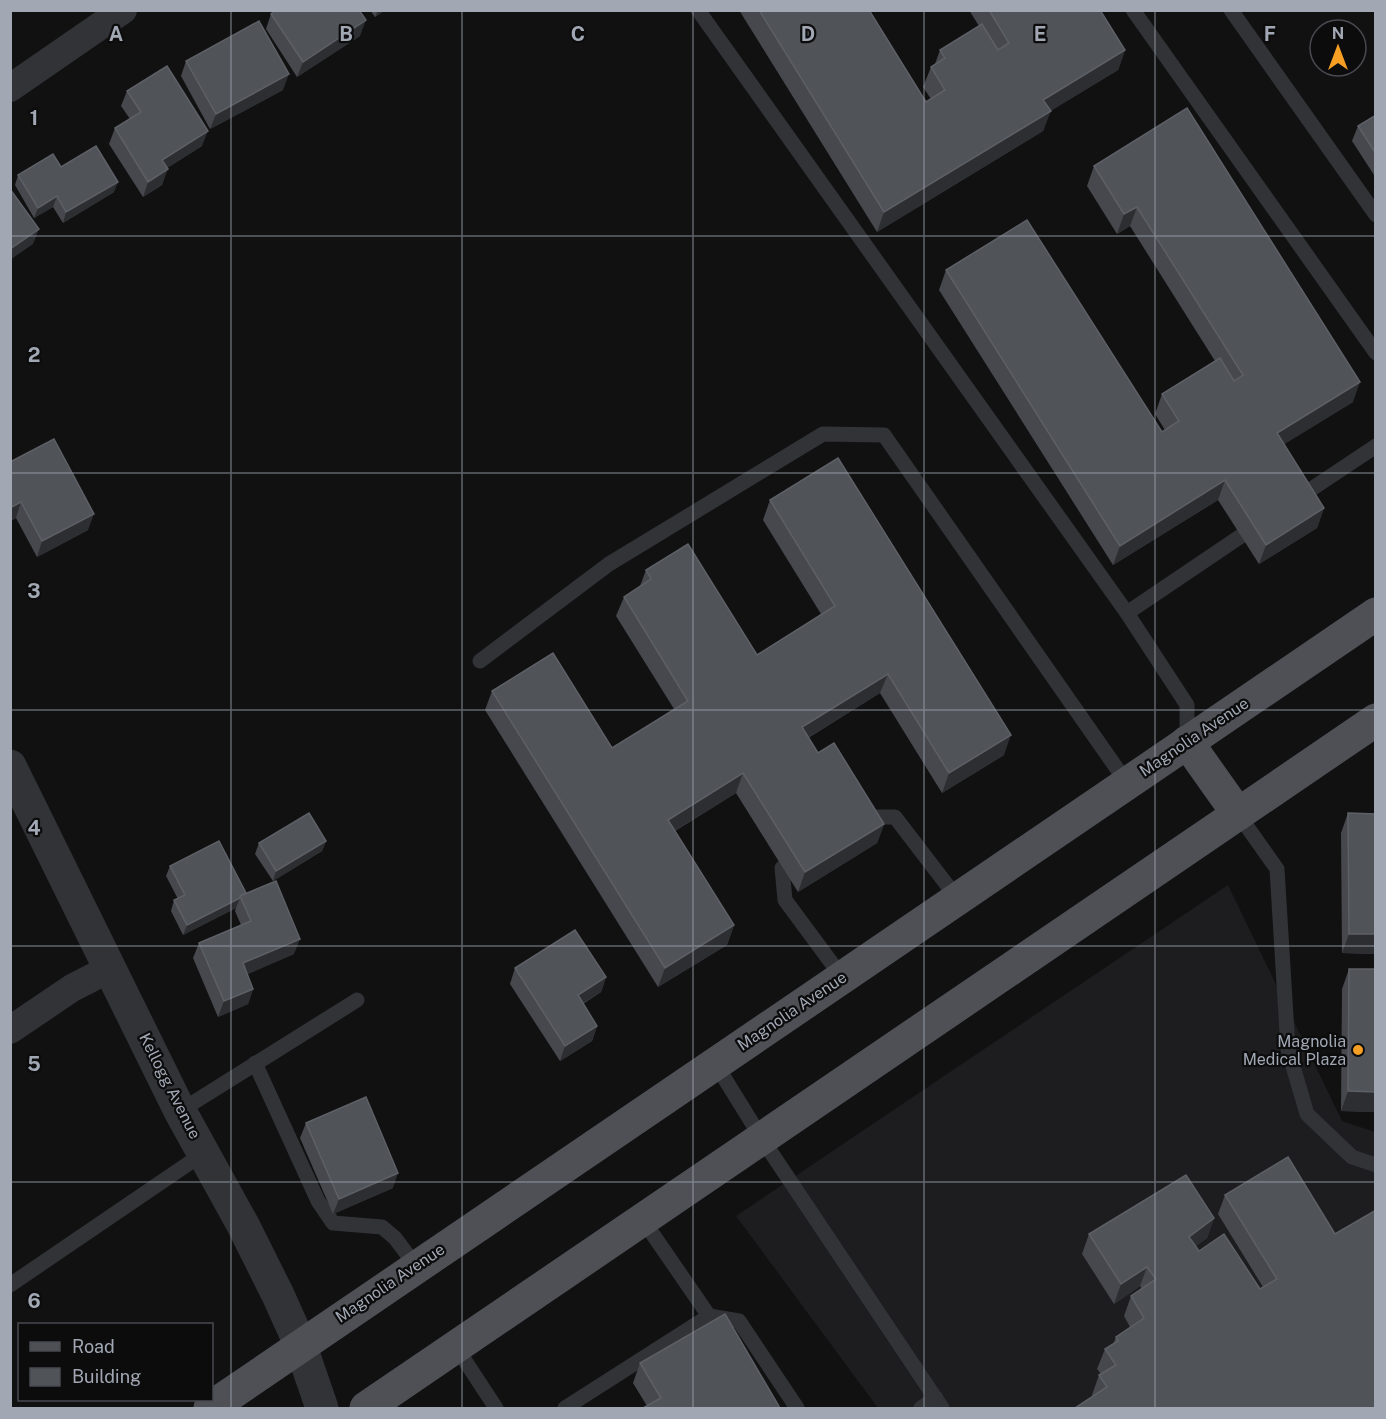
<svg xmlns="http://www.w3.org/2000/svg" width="1386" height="1419" viewBox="0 0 1386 1419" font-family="'Public Sans',sans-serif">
<rect width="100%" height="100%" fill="#111112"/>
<!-- built -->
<polygon fill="#1d1d1f" points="1228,885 1342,1121 1375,1132 1375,1408 878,1408 736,1216"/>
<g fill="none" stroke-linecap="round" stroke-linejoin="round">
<!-- service -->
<g stroke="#323337" stroke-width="15">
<polyline points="698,10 1127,613 1187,705 1187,742"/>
<polyline points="1133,10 1376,353"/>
<polyline points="1231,10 1376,215"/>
<polyline points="1298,498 1376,446"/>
<polyline points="1127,613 1241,536"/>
<polyline points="480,661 609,564 823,434 884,435 1127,783"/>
<polyline points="1238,814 1277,869 1288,1049 1307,1114 1352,1157 1376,1165"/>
<polyline points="860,817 895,817 957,898"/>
<polyline points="782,868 785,900 842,977"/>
<polyline points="255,1063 318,1201 333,1223 382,1227 395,1238 416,1266"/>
<polyline points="715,1063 762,1139 942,1408"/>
<polyline points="180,1111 357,1000"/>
<polyline points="10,1285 204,1153"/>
<polyline points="709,1316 739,1321 797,1408"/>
<polyline points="456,1347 496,1408"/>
<polyline points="565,1408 709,1316 643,1220"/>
<polyline points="921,1408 936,1398"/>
</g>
<!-- minor -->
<g stroke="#323337" stroke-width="28">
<polyline points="10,88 123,10"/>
<polyline points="10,1030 72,988 111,968"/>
</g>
<!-- tertiary -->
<polyline stroke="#323337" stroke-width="33" points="10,766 180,1111 243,1225 278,1295 300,1344 322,1408"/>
<!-- primary -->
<g stroke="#4e5056" stroke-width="33">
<polyline points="1187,742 1238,814"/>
<polyline points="210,1408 1376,614"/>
<polyline points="366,1408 1376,720"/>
</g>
</g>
<!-- wall -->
<g fill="#47484d">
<polygon points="370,10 385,10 375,17"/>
<polygon points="739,10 869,10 926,102 931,99 923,87 931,67 935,64 940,50 979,26 969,10 1100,10 1125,50 1118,70 1050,111 1043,131 877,232"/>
<polygon points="271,14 360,36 297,77 266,29"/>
<polygon points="186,61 283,90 210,129 181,76"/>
<polygon points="127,91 202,146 167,168 162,185 143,197 109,144 115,128 130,119 121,106"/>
<polygon points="1376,115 1376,178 1352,141 1358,126"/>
<polygon points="1094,166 1353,402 1284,444 1324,508 1317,528 1259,564 1218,500 1113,565 939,290 946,270 1162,432 1165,430 1155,414 1162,394 1215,361 1130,226 1117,234 1087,186"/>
<polygon points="61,167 114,192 63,223 53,207 34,218 15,185 18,175"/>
<polygon points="10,462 88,530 37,557 16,518 10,521"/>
<polygon points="770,500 1004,755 942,793 880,693 808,738 818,753 884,824 877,843 798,892 736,793 675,831 734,925 727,945 658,987 485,710 492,691 612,748 674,709 616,616 624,597 640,586 646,570 757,655 821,614 763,520"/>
<polygon points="1348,813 1376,814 1376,954 1342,953 1341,833"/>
<polygon points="326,841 322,851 273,881 255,854 259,843"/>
<polygon points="170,866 246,893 294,954 247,974 253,989 248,1004 218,1017 193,958 199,943 241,925 235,911 236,908 183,935 171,911 174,900 178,899 166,876"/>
<polygon points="515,968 606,977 601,992 583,1004 597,1026 592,1041 560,1061 510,984"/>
<polygon points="1349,969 1376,1112 1341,1111 1342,989"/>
<polygon points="306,1123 393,1188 333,1214 300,1138"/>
<polygon points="1225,1195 1376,1408 1093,1397 1092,1395 1099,1375 1101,1374 1097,1369 1105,1349 1113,1344 1116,1337 1130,1327 1124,1316 1131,1296 1142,1289 1140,1286 1114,1304 1082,1254 1089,1234 1214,1218 1207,1238 1196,1246 1199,1251 1260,1289 1263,1287 1218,1214"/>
<polygon points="640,1363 780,1408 647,1406 633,1383"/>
</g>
<!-- shaded-wall -->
<g fill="#2d2e31">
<polygon points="378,10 385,10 375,17"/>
<polygon points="366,20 360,36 297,77 303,62"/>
<polygon points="1125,50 1118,70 1036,120 1043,100"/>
<polygon points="289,74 283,90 210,129 216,114"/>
<polygon points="1051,111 1043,131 877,232 884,212"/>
<polygon points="208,131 202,146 156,175 162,160"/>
<polygon points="168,169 162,185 143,197 148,182"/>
<polygon points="118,182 114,192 63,223 66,212"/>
<polygon points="57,196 53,207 34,218 38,208"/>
<polygon points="1137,207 1130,226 1117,234 1124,214"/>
<polygon points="39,229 33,244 10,260 10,249"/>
<polygon points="1360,382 1353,402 1270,453 1277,433"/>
<polygon points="1225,480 1218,500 1113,565 1120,546"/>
<polygon points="21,502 16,518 10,521 10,508"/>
<polygon points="1324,508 1317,528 1259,564 1266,545"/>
<polygon points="94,514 88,530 37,557 42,541"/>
<polygon points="888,674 880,693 794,746 802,727"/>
<polygon points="1011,735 1004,755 942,793 949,773"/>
<polygon points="743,773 736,793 661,839 668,820"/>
<polygon points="884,824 877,843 798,892 805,872"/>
<polygon points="326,841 322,851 273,881 276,871"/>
<polygon points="240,898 236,908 183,935 187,925"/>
<polygon points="734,925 727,945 658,987 665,968"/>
<polygon points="1349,934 1376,934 1376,954 1342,953"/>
<polygon points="300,939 294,954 237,979 243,963"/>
<polygon points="606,977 601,992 572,1010 578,995"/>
<polygon points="253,989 248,1004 218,1017 224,1001"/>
<polygon points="597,1026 592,1041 560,1061 565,1046"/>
<polygon points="1348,1091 1376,1092 1376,1112 1341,1111"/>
<polygon points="398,1173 393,1188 333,1214 339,1199"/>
<polygon points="1214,1218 1207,1238 1182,1257 1189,1237"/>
<polygon points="1147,1267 1140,1286 1114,1304 1121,1284"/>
</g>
<!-- building -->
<g fill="#505358" stroke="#5d6066" stroke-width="1.5">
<polygon points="276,10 359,10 366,20 303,62 271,14"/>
<polygon points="759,10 869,10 926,102 945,90 931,67 945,58 940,50 982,24 998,50 1009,43 989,10 1100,10 1125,50 1043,100 1051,111 884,212"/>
<polygon points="259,21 289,74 216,114 186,61"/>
<polygon points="167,66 208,131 162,160 168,169 148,182 115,128 141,112 127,91"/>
<polygon points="1187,108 1360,382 1277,433 1324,508 1266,545 1225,480 1120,546 946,270 1027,220 1162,432 1179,421 1162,394 1220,358 1234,381 1243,375 1137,207 1124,214 1094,166"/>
<polygon points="1376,115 1376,154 1358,126"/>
<polygon points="96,146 118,182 66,212 57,196 38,208 18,175 53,154 61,167"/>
<polygon points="10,189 39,229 10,249"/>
<polygon points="54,439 94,514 42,541 21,502 10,508 10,462"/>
<polygon points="838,458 1011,735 949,773 888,674 802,727 818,753 834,743 884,824 805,872 743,773 668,820 734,925 665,968 492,691 553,653 612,748 688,701 624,597 651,579 646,570 688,544 757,655 835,606 770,500"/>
<polygon points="309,813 326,841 276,871 259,843"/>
<polygon points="1348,813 1376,814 1376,934 1349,934"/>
<polygon points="219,841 246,893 240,896 240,898 187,925 174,900 185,895 170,866"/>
<polygon points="276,881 300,939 243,963 253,989 224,1001 199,943 251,921 240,896"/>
<polygon points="575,930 606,977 578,995 597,1026 565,1046 515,968"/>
<polygon points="1349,969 1376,969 1376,1092 1348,1091"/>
<polygon points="366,1097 398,1173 339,1199 306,1123"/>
<polygon points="1288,1157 1335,1234 1376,1210 1376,1408 1075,1408 1107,1387 1099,1375 1116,1365 1105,1349 1118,1341 1116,1337 1144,1318 1131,1296 1156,1279 1147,1267 1121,1284 1089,1234 1186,1175 1214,1218 1189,1237 1199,1251 1224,1234 1260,1289 1277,1279 1225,1195"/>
<polygon points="725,1314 780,1408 643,1408 661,1398 640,1363"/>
</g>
<!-- grid -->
<path fill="none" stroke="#a1a8b4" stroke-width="1.5" stroke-opacity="0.55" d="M 231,10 L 231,1408M 462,10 L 462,1408M 693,10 L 693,1408M 924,10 L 924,1408M 1155,10 L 1155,1408M 10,236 L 1376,236M 10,473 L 1376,473M 10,710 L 1376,710M 10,946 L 1376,946M 10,1182 L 1376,1182"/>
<!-- markers -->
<circle fill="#f79f24" stroke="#0c0c0d" stroke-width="2" cx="1358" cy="1050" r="6"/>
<g text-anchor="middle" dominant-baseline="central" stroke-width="4.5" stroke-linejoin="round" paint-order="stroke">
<!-- street labels -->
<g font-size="16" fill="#a1a8b4" stroke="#0c0c0d">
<text transform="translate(1194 737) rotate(-34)">Magnolia Avenue</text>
<text transform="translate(792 1011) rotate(-34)">Magnolia Avenue</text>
<text transform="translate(170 1086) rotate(63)">Kellogg Avenue</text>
<text transform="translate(390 1283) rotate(-34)">Magnolia Avenue</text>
</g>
<!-- poi labels -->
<g font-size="16" fill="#a1a8b4" stroke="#0c0c0d" text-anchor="end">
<text x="1346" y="1041">Magnolia<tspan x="1346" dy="18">Medical Plaza</tspan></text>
</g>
</g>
<g font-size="20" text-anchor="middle" font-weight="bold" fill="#a1a8b4" stroke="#0c0c0d" stroke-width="4.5" stroke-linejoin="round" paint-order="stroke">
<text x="116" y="41">A</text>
<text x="346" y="41">B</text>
<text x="578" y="41">C</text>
<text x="808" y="41">D</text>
<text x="1040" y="41">E</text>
<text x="1270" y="41">F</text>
<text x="34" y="125">1</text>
<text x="34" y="362">2</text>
<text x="34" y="598">3</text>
<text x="34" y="835">4</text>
<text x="34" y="1071">5</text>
<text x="34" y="1308">6</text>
</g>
<!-- border -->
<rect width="1386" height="1419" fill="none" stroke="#a1a8b4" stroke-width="24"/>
<!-- legend -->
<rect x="18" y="1323" width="195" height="78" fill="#0c0c0d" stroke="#484a50" stroke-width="1.5"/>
<rect x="30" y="1342" width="30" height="9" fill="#4e5056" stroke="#484a50" stroke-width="1.5"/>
<text x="72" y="1353" font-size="18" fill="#a1a8b4">Road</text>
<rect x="30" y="1368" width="30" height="18" fill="#505358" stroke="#484a50" stroke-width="1.5"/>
<text x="72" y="1383" font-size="18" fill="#a1a8b4">Building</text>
<!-- north arrow -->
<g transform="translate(1338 48)"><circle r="28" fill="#0c0c0d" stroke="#484a50" stroke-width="1.5"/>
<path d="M0-4.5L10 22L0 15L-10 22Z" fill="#f79f24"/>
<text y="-9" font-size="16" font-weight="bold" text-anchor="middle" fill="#a1a8b4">N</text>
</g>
</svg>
